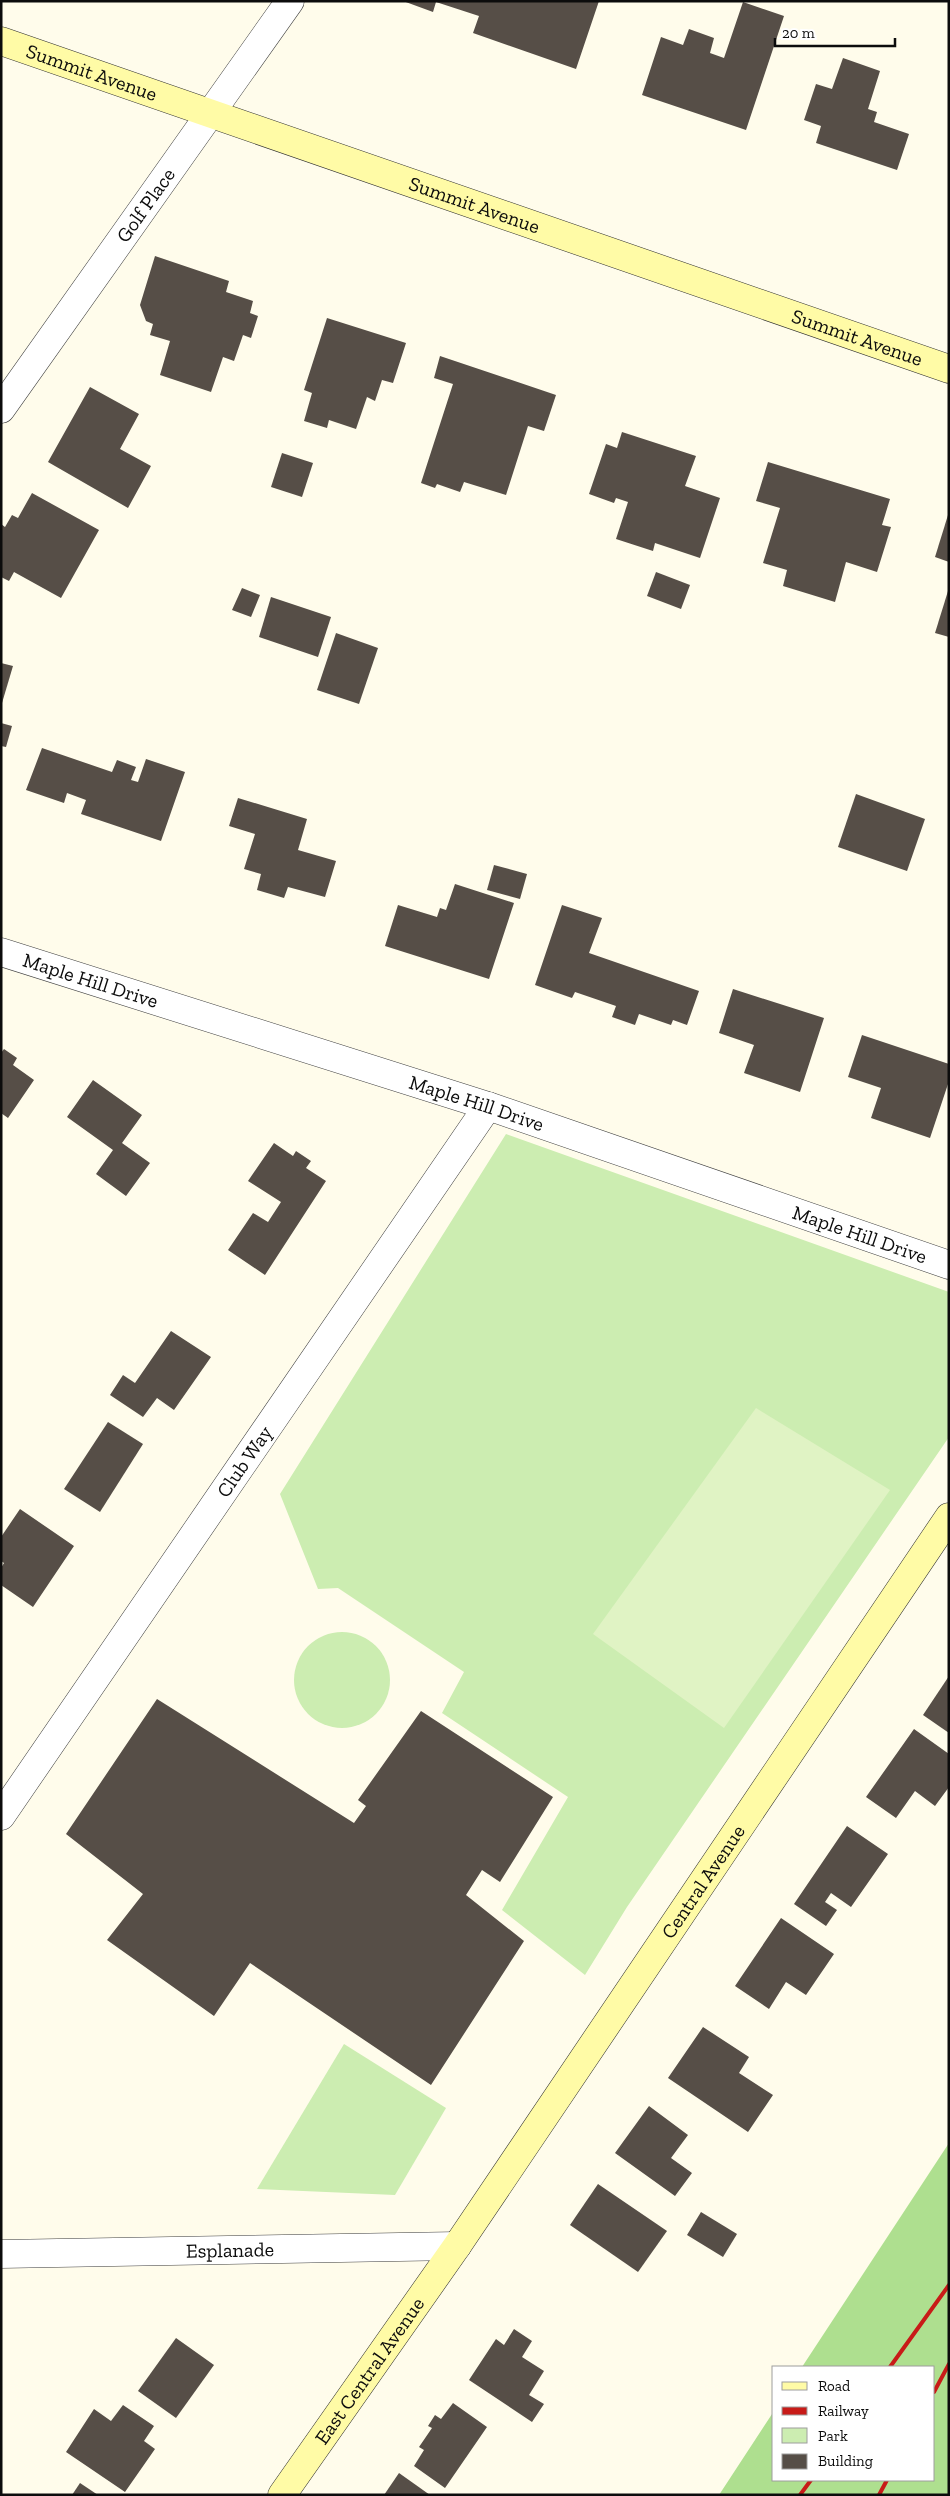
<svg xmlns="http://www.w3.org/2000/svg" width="950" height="2496" viewBox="0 0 950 2496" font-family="'Zilla Slab',serif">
<rect width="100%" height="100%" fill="#fffceb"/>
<!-- green -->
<g fill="#ccedb1">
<polygon points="506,1134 949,1292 949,1437 627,1907 585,1975 502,1910 568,1797 442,1713 464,1672 338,1588 318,1589 280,1494"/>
<circle cx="342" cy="1680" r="48"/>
<polygon points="344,2044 446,2108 395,2195 257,2189"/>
</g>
<!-- forest -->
<polygon fill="#aedf8f" points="949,2143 949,2495 719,2495 774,2411 774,2480 934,2480 934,2367 802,2367"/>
<!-- pitch -->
<polygon fill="#e0f3c4" points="756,1408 890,1490 724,1728 593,1634"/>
<!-- building -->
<g fill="#564e47">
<polygon points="403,1 599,1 576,69 473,33 479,16 436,2 433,12"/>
<polygon points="743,2 784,16 746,130 642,95 661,37 683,45 689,29 714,38 710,53 724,58"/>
<polygon points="843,58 880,71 868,109 877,112 874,122 909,134 897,170 816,143 821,126 804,120 816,84 832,89"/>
<polygon points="155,256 229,281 226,292 253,301 250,313 258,316 251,338 243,335 234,361 223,357 211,392 160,375 170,341 150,335 153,324 146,321 140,305"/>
<polygon points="327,318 406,343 393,383 382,380 375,401 367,397 356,429 329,420 327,428 304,421 312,393 304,390"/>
<polygon points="440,356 556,395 544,431 528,426 506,495 464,482 460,492 437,484 435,488 421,483 453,384 434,378"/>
<polygon points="90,387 139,414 120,449 151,466 128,508 48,462"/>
<polygon points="622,432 696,456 685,486 720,498 700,558 655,543 653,551 616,539 628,502 616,498 614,503 589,494 606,444 617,448"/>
<polygon points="282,453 313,463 302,497 271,487"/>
<polygon points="768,462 890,499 882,525 891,527 877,572 846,562 835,602 783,586 787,570 763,563 780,508 756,501"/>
<polygon points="32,493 99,530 61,598 14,572 9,581 1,577 1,524 5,527 12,515 18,518"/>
<polygon points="948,515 949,515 949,562 935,557"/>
<polygon points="656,572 690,585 681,609 647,596"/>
<polygon points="242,588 260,595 251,617 232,610"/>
<polygon points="948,591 949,591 949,637 935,633"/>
<polygon points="271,597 331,617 318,657 259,637"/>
<polygon points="336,633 378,648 359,704 317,690"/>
<polygon points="1,663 13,666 2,703 1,703"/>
<polygon points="1,723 12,726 6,747 1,746"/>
<polygon points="42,748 112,772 117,760 136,767 131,780 138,782 146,759 185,772 161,841 81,814 86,800 67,793 64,803 26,790"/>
<polygon points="856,794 925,819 907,871 838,847"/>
<polygon points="238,798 307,819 298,850 336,861 325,897 288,887 284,898 257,890 261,874 244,869 255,834 229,826"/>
<polygon points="494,865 527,874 520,899 487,890"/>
<polygon points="455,884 514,903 489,979 385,946 398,905 437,917 440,908 446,910"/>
<polygon points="562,905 602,918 589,953 699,991 687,1025 673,1020 671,1025 639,1014 635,1025 612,1017 616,1006 575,992 572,998 535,985"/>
<polygon points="733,989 824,1018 800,1092 744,1073 754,1045 719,1033"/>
<polygon points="862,1035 949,1064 949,1081 930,1138 871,1118 881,1088 848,1077"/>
<polygon points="4,1049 17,1058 13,1065 34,1080 8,1118 1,1113 1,1053"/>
<polygon points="93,1080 142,1115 122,1143 150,1163 126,1196 96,1174 113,1150 67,1117"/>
<polygon points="274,1143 293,1156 296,1151 311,1161 306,1168 326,1181 265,1275 228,1250 253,1213 268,1222 281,1202 248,1181"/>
<polygon points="171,1331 211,1357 174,1410 157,1398 143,1417 110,1395 123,1375 135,1383"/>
<polygon points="108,1422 143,1444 100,1512 64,1489"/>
<polygon points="20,1509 74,1546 33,1607 1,1585 1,1568 4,1563 1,1561 1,1537"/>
<polygon points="949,1676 949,1733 923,1715"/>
<polygon points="157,1699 354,1823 366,1806 358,1800 421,1711 553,1797 500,1882 482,1870 466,1895 524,1941 431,2085 250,1963 214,2016 107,1940 143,1894 66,1834"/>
<polygon points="914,1729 949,1754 949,1787 935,1806 915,1791 896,1818 866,1797"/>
<polygon points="847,1826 888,1854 851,1907 831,1893 825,1902 837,1910 826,1926 794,1904"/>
<polygon points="781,1918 834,1954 806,1995 786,1982 769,2009 735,1986"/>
<polygon points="703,2027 749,2057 739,2073 773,2095 748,2132 668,2078"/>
<polygon points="649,2106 688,2135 671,2158 692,2173 675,2196 615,2153"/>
<polygon points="598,2184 667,2231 638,2272 570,2225"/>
<polygon points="701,2212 737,2234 723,2257 687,2235"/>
<polygon points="514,2329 532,2341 522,2357 544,2371 529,2395 544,2404 532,2422 469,2380 496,2339 504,2345"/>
<polygon points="176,2338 214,2365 176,2418 138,2391"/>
<polygon points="453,2403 487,2427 445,2488 414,2466 424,2450 419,2447 432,2428 428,2426 435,2415 441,2419"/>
<polygon points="123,2405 154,2426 144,2441 155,2449 125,2492 66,2452 94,2409 111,2421"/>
<polygon points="399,2473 430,2495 384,2495"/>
<polygon points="80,2483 98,2495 72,2495"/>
</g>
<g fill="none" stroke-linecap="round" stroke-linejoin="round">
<defs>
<g id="street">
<path id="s1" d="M 1,409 L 290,1"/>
<path id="s2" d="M 1,952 L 488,1106 L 949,1265"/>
<path id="s3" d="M 1,1816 L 488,1106"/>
<path id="s4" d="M 1,2254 L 457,2246"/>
</g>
<g id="secondary">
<path id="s5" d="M 1,41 L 949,369"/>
<path id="s6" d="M 282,2495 L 457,2246 L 949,1517"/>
</g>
</defs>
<!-- street casing -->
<use href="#street" stroke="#3f3f3f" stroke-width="29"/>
<!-- secondary casing -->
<use href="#secondary" stroke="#2e2e2e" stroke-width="29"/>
<!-- street -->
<use href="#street" stroke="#fff" stroke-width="28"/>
<!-- secondary -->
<use href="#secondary" stroke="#fffba6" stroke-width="28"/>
<!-- rail -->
<g stroke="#c81b18" stroke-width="4">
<polyline points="890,2367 949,2285"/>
<polyline points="934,2392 949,2364"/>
<polyline points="800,2495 811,2480"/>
<polyline points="879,2495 887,2480"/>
</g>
</g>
<g text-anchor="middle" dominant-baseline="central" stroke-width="5" stroke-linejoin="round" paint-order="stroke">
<!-- street labels -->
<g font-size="20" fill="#0c0c0c" stroke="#fff">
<text stroke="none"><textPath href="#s5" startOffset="96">Summit Avenue</textPath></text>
<text stroke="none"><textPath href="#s1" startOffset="250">Golf Place</textPath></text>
<text stroke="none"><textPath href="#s5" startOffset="501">Summit Avenue</textPath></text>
<text stroke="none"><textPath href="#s5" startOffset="906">Summit Avenue</textPath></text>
<text stroke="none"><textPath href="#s2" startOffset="94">Maple Hill Drive</textPath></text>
<text stroke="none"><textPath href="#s2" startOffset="499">Maple Hill Drive</textPath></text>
<text stroke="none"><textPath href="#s2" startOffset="904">Maple Hill Drive</textPath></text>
<text stroke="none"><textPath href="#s3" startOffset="430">Club Way</textPath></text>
<text stroke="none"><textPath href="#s6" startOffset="744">Central Avenue</textPath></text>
<text stroke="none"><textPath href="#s4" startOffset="229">Esplanade</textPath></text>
<text stroke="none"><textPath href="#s6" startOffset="152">East Central Avenue</textPath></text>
</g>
</g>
<!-- border -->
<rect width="950" height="2496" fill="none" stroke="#0c0c0c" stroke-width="5"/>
<!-- legend -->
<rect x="772" y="2366" width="162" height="115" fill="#ffffff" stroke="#9e9e9e"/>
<rect x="782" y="2382" width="25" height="8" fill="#fffba6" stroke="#9e9e9e"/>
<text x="818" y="2391" font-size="15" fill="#0c0c0c">Road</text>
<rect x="782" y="2407" width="25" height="8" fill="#c81b18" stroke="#9e9e9e"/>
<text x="818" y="2416" font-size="15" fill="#0c0c0c">Railway</text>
<rect x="782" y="2428" width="25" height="15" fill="#ccedb1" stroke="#9e9e9e"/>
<text x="818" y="2441" font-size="15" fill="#0c0c0c">Park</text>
<rect x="782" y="2454" width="25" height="15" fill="#564e47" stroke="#9e9e9e"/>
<text x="818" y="2466" font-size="15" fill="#0c0c0c">Building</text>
<!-- scale -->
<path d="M775 38v8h120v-8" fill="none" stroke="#0c0c0c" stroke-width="2.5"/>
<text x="782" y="38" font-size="15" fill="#0c0c0c" stroke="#ffffff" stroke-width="4" paint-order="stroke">20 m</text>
</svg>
